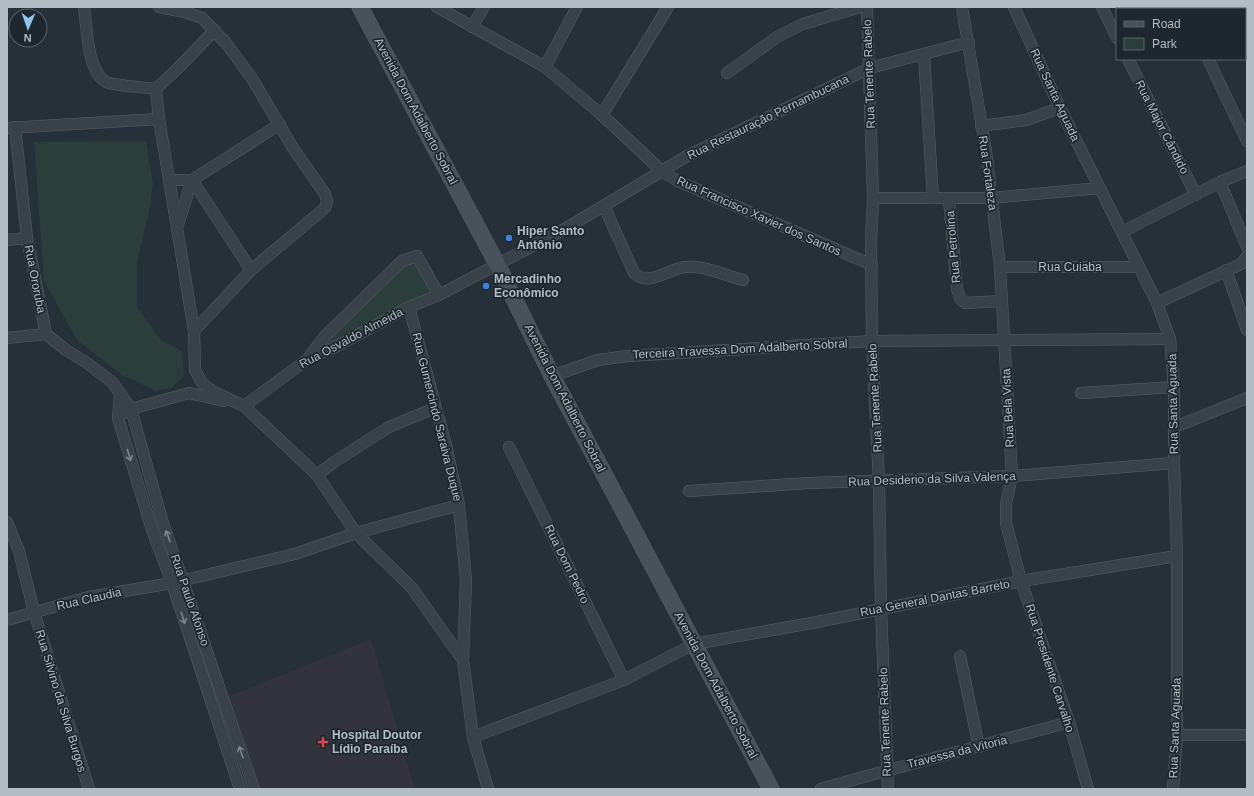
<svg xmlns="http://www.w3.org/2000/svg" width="1254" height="796" viewBox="0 0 1254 796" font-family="Arial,sans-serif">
<rect width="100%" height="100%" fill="#253038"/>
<!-- medical -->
<polygon fill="#32333d" points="371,639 415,789 260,789 229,696"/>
<!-- green -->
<g fill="#2b3e3b">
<polygon points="146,141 153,184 149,212 137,262 137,307 161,340 182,351 184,376 171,388 156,391 122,375 77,340 44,281 34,142"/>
<polygon points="412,256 439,295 308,359"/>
</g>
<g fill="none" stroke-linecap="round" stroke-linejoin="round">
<defs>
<g id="minor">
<path d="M 84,7 C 87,27 87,72 106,82 C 115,86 144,87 156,89"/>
<polyline points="159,7 185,12 202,18 226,43 253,80 293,148 325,194 327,201 325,208 251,270 194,331"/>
<polyline points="437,7 545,67 602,115 662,171 678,181 872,265"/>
<polyline points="867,7 873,198 871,243 872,341 879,482 881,608 888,789"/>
<polyline points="962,7 986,151 1000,267 1012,476 1006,504 1006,523 1021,581 1069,722 1088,789"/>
<polyline points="1014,7 1060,108 1157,303 1170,339 1174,387 1174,463 1177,556 1177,735 1173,789"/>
<polyline points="1102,7 1117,38"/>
<polyline points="472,27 484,7"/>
<polyline points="215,30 177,69 156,89 159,119 194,331 195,370 202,383 214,392 244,406 317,475 356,533 412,588 463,660"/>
<polyline points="924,55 933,198"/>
<polyline points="1128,59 1196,195"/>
<polyline points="1208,59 1247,141"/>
<polyline points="545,67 577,7"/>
<polyline points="727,73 777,37 803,24 860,7"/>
<polyline points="602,115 668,7"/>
<polyline points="981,126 1026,120 1060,108"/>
<polyline points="15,127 27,238 46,334 66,350 87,363 112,382 131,409 163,523 254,789"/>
<polyline points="7,128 159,119"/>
<polyline points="169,180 192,180 251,270"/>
<polyline points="1220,182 1247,247"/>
<polyline points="873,198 992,198 1100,188"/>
<polyline points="949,200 957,289 961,300 965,303 1002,301"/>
<path d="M 604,206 L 634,273 C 647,286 665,272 680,268 C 701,263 723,275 743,280"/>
<polyline points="178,225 192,180 280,124"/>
<polyline points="1122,232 1220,182 1247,171"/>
<polyline points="7,240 27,238"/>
<polyline points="1000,267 1139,267"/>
<polyline points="1226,270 1247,330"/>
<polyline points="1157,303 1241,264 1247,257"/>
<polyline points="409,307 446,445 459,505 466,580 463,660 473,737 488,789"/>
<polyline points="7,338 46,334"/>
<polyline points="309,357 324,337 402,261 417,256 439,295"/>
<polyline points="552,376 598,360 628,356 872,341 1170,339"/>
<polyline points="1081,393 1174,387"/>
<polyline points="120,395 118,418 152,530 172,583 240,789"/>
<polyline points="244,406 308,359 339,345 409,307 439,295 563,230 687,156 870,68 969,42"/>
<polyline points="125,413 131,409 189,393 224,401"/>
<polyline points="1175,427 1247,398"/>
<polyline points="509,447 624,680"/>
<polyline points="317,475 334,462 389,427 435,408"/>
<polyline points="689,491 809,483 1012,476 1174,463"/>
<polyline points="7,522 19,551 34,612 89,789"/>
<polyline points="7,620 89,597 172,583 295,554 356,533 459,505"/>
<polyline points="960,656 979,747"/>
<polyline points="1177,735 1247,735"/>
<polyline points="473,737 624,680 694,644 817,622 1021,581 1177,556"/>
<path d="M 821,789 C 903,765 986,745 1069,722"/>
</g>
<polyline id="secondary" points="360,7 497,264 552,376 771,789"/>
</defs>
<!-- minor casing -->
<use href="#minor" stroke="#566066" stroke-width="12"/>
<!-- secondary casing -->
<use href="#secondary" stroke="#566066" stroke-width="17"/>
<!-- minor -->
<use href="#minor" stroke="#384248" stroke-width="11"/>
<!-- secondary -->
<use href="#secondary" stroke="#47525b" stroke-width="16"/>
</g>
<!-- one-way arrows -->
<defs><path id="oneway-shaft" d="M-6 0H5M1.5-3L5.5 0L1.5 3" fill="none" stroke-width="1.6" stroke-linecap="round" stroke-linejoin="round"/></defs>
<g stroke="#7c868c">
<use href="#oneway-shaft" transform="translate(129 455) rotate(73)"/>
<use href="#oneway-shaft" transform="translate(168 536) rotate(-110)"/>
<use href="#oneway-shaft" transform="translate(183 618) rotate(72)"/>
<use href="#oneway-shaft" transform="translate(241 752) rotate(-109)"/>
</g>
<!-- markers -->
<g fill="#3f7fe0" stroke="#1d272d" stroke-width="1.5">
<circle cx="509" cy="238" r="4"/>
<circle cx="486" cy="286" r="4"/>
</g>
<path fill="#e0444e" stroke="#1d272d" stroke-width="1.5" d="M321 736h4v4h4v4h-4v4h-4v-4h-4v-4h4z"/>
<g text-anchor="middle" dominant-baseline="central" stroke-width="3.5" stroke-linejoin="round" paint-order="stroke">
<!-- street labels -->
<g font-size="12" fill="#b3bdc4" stroke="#1d272d">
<text transform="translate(869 74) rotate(-92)">Rua Tenente Rabelo</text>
<text transform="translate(1055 95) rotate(65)">Rua Santa Aguada</text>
<text transform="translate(416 111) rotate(62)">Avenida Dom Adalberto Sobral</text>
<text transform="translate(768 117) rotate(-26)">Rua Restauração Pernambucana</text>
<text transform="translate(1162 127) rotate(63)">Rua Major Cândido</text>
<text transform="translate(988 173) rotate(82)">Rua Fortaleza</text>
<text transform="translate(759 216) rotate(24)">Rua Francisco Xavier dos Santos</text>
<text transform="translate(953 247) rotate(-95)">Rua Petrolina</text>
<text x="1070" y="267">Rua Cuiaba</text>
<text transform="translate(35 279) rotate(79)">Rua Ororuba</text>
<text transform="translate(351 338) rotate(-28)">Rua Osvaldo Almeida</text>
<text transform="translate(740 349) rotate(-3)">Terceira Travessa Dom Adalberto Sobral</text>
<text transform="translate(565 398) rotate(63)">Avenida Dom Adalberto Sobral</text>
<text transform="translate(875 398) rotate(-93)">Rua Tenente Rabelo</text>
<text transform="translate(1173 404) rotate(-91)">Rua Santa Aguada</text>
<text transform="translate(1008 408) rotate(-93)">Rua Bela Vista</text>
<text transform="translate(437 417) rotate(76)">Rua Gumercindo Saraiva Duque</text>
<text transform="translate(932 479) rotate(-2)">Rua Desiderio da Silva Valença</text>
<text transform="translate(567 564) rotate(64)">Rua Dom Pedro</text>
<text transform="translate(935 598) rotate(-11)">Rua General Dantas Barreto</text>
<text transform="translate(89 599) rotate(-13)">Rua Claudia</text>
<text transform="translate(190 600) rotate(71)">Rua Paulo Afonso</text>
<text transform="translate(1050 668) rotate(72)">Rua Presidente Carvalho</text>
<text transform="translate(716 685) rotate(62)">Avenida Dom Adalberto Sobral</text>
<text transform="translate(61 701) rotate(73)">Rua Silvino da Silva Burgos</text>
<text transform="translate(885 722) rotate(-92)">Rua Tenente Rabelo</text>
<text transform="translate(1175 728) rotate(-88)">Rua Santa Aguada</text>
<text transform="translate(957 752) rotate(-14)">Travessa da Vitoria</text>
</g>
<!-- poi labels -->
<g font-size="12" font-weight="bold" fill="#b3bdc4" stroke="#1d272d" text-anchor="start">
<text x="517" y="231">Hiper Santo<tspan x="517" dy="14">Antônio</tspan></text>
<text x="494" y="279">Mercadinho<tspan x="494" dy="14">Econômico</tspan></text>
<text x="332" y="735">Hospital Doutor<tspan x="332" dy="14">Lídio Paraíba</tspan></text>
</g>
</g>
<!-- border -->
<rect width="1254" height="796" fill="none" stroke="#b3bdc4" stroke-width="16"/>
<!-- legend -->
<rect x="1116" y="8" width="130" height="52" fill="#1d272d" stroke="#596369"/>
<rect x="1124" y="21" width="20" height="6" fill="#47525b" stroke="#596369"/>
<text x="1152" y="28" font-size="12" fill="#b3bdc4">Road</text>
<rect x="1124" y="38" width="20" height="12" fill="#2b3e3b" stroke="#596369"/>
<text x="1152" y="48" font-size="12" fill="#b3bdc4">Park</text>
<!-- north arrow -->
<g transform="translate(28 28) rotate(182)"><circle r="19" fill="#1d272d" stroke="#596369"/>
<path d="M0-3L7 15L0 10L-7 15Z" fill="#92c4eb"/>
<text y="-6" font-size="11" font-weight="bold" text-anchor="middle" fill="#b3bdc4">N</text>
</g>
</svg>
